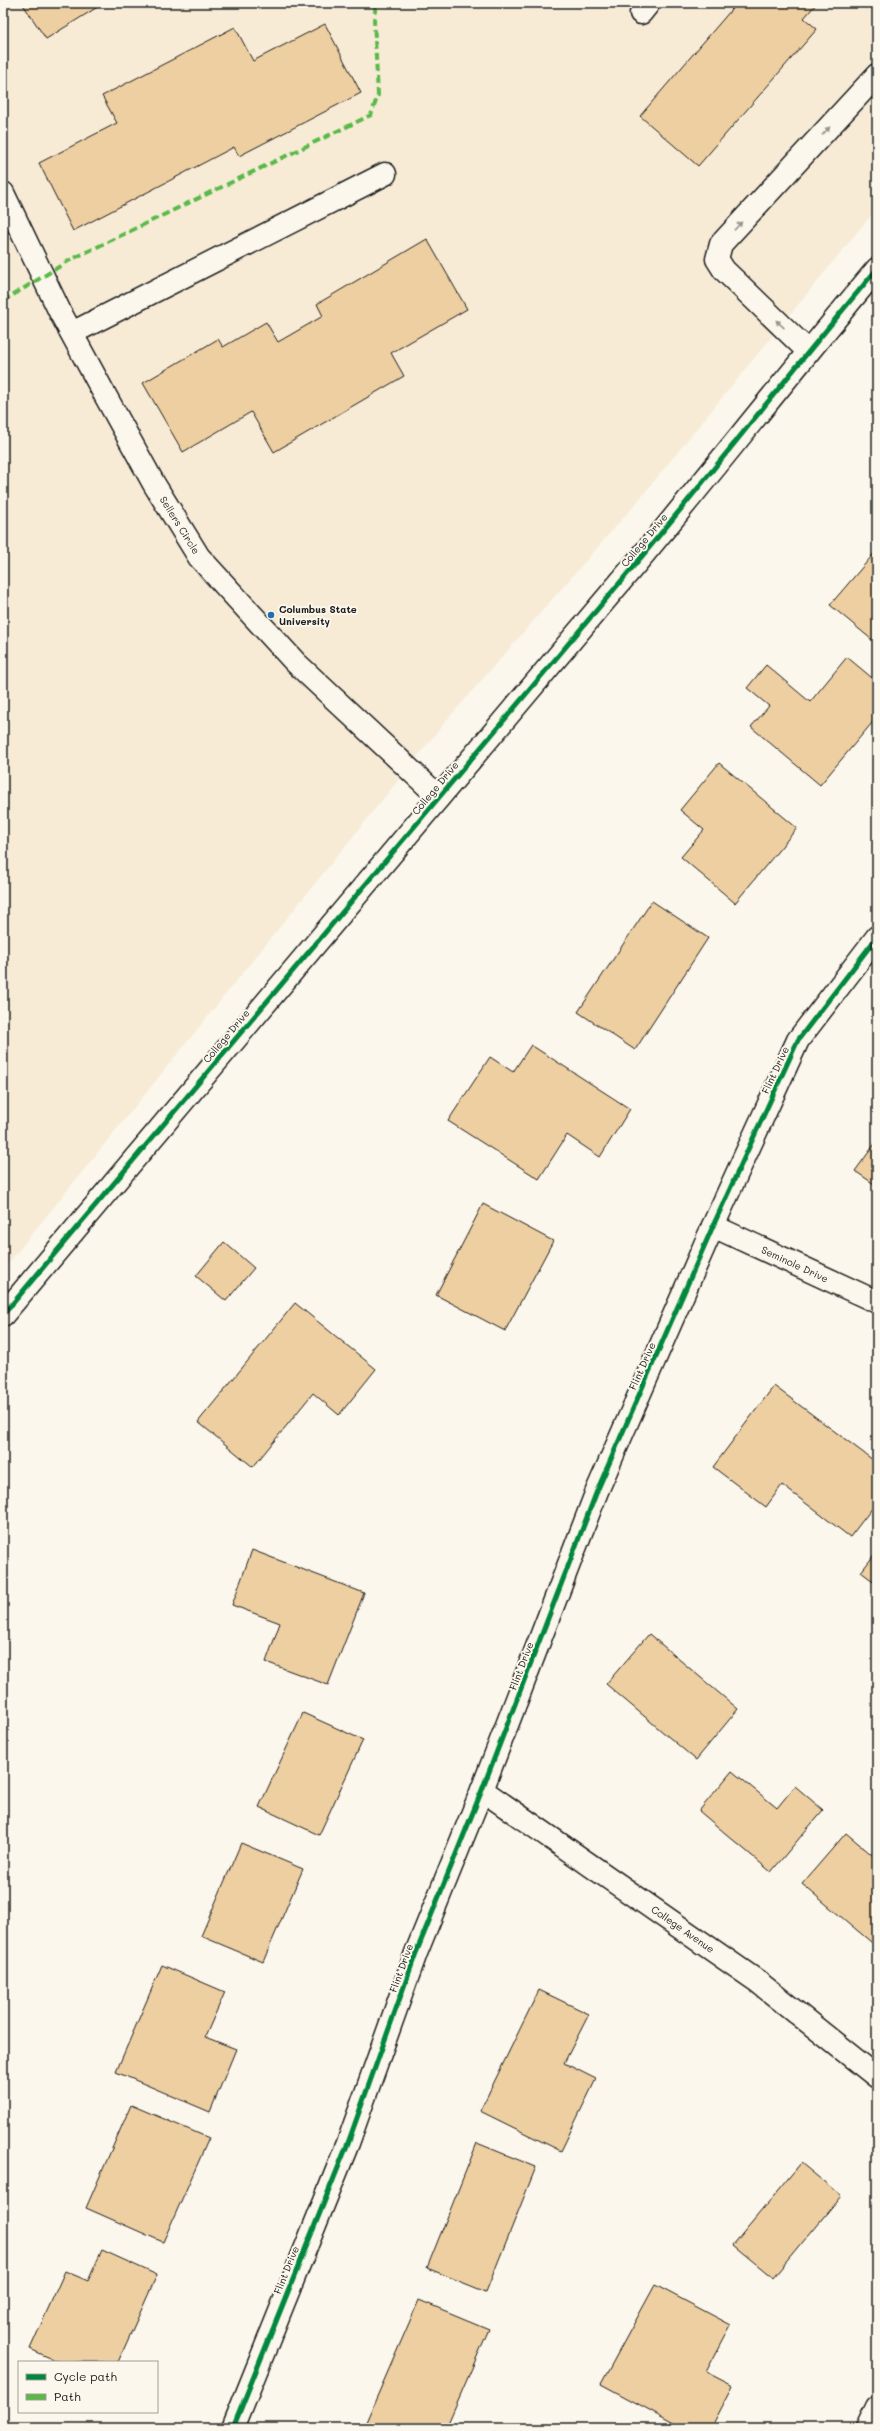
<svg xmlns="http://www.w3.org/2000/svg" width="880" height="2431" viewBox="0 0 880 2431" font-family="Mali,sans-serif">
<rect width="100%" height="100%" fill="#fbf7ec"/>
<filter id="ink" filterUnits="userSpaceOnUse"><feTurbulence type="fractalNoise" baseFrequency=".025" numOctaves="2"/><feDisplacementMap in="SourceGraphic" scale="8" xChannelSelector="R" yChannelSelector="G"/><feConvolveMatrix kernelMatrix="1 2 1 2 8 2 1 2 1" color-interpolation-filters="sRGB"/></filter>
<g filter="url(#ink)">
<!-- built -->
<polygon fill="#f7ebd6" points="3,3 877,3 877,208 632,508 446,721 3,1270"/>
<!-- building -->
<g fill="#eecfa1" stroke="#1c1c1c">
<polygon points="22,3 104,3 46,39"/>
<polygon points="737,3 817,3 804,18 817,29 698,166 640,116"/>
<polygon points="325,24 361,93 239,156 234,147 73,231 39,163 117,123 102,96 235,27 253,61"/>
<polygon points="427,239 467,309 391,353 404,376 274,452 251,412 183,452 143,383 218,339 223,347 266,322 278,342 323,316 317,304"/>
<polygon points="877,550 877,644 830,605"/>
<polygon points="847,657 877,682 877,717 820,785 751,727 769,706 747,688 766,665 810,702"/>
<polygon points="719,763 797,828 735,903 681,857 704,830 680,810"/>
<polygon points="652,901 708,938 635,1050 578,1012"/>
<polygon points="531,1045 630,1109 600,1157 567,1135 539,1179 448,1121 490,1057 513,1072"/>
<polygon points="877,1141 877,1186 855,1171"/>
<polygon points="483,1204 553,1241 505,1331 436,1295"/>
<polygon points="224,1242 254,1268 226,1301 196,1276"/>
<polygon points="295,1303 376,1369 339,1415 313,1393 253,1467 198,1422"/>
<polygon points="774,1386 877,1463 877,1502 850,1537 782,1485 766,1507 713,1467"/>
<polygon points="252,1550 364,1593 328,1685 266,1662 280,1623 232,1605"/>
<polygon points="877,1551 877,1584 861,1572"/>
<polygon points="649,1634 738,1709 696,1760 606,1684"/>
<polygon points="303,1713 363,1740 319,1835 259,1807"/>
<polygon points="732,1771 777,1808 795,1786 823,1810 771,1872 699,1811"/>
<polygon points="846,1833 877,1859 877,1947 802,1884"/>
<polygon points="241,1843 303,1869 263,1962 201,1936"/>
<polygon points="162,1965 225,1992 205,2037 236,2049 210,2112 116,2072"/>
<polygon points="539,1990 589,2014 564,2063 596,2079 561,2151 480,2111"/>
<polygon points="131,2105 209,2138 163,2242 86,2208"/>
<polygon points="477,2143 536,2167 486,2292 427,2268"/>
<polygon points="801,2163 841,2196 773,2278 733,2245"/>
<polygon points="102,2250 157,2275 118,2362 59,2362 30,2349 65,2271 88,2281"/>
<polygon points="655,2285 731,2325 706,2372 733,2386 711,2428 683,2428 601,2384"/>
<polygon points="419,2300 489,2329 446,2428 379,2428 366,2422"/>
</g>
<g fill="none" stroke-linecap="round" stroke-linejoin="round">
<defs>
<g id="minor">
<polyline points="641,13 649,3"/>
<polyline points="3,193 60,312 105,395 154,484 199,557 295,662 439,797"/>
<polyline points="72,333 385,174"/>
<polyline points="808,351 724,270 717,259 721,244 877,75"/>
<polyline points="713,1226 877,1302"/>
<path d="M 3,1315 C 215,1063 428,813 638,561 C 719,464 796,365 877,269"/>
<polyline points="482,1790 757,1981 877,2077"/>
<polyline points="233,2428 348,2143 416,1953 482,1790 597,1491 713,1226 798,1040 877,937"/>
<polyline points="867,2428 877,2407"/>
</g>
</defs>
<!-- minor casing -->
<use href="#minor" stroke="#1c1c1c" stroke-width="25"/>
<!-- minor -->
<use href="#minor" stroke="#fbf7ec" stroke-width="22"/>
<!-- quiet -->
<polyline stroke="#58b947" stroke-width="4" stroke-dasharray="8 4" stroke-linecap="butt" points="3,301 70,260 371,115 378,95 374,20 376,3"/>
<defs>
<g id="cycleway">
<path d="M 3,1315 C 215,1063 428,813 638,561 C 719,464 796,365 877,269"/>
<polyline points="233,2428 348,2143 416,1953 482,1790 597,1491 713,1226 798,1040 877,937"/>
</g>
</defs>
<!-- cycleway casing -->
<use href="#cycleway" stroke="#fbf7ec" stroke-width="8"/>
<!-- cycleway -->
<use href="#cycleway" stroke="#00873e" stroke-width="5"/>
</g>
<!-- one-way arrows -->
<defs><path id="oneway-solid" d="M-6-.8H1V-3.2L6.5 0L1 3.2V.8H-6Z"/></defs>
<g fill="#97948e">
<use href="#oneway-solid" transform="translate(826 131) rotate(-47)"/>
<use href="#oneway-solid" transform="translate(738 226) rotate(-47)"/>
<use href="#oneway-solid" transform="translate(780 324) rotate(-137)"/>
</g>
</g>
<!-- markers -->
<circle fill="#1f6fb2" stroke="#fbf7ec" stroke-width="1.5" cx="271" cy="615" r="4"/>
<g text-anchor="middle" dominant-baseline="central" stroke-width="4" stroke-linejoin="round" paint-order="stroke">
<!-- street labels -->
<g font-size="10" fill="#1c1c1c" stroke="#fbf7ec">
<text transform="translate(180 525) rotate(58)">Sellers Circle</text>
<text transform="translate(644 540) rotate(-50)">College Drive</text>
<text transform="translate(435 788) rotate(-50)">College Drive</text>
<text transform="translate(226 1036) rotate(-50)">College Drive</text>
<text transform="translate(775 1070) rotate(-65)">Flint Drive</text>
<text transform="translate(795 1264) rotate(25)">Seminole Drive</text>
<text transform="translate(642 1366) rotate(-66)">Flint Drive</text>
<text transform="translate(521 1666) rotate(-69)">Flint Drive</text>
<text transform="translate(683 1929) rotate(35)">College Avenue</text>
<text transform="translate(401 1968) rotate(-70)">Flint Drive</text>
<text transform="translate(286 2270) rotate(-68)">Flint Drive</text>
</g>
<!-- poi labels -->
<g font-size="10" font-weight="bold" fill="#1c1c1c" stroke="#fbf7ec" text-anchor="start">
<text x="279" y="609">Columbus State<tspan x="279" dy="12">University</tspan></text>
</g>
</g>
<!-- margin -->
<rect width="880" height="2431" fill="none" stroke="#fbf7ec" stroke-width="16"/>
<rect x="8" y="8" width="864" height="2415" fill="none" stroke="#1c1c1c" stroke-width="1.5" filter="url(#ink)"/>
<!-- legend -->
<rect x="18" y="2361" width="140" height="52" fill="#fbf7ec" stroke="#a29f99"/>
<rect x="26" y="2374" width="20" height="6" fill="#00873e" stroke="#a29f99"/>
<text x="54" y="2381" font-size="12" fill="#1c1c1c">Cycle path</text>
<rect x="26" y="2394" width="20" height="6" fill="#58b947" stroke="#a29f99"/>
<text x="54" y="2401" font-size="12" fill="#1c1c1c">Path</text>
</svg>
